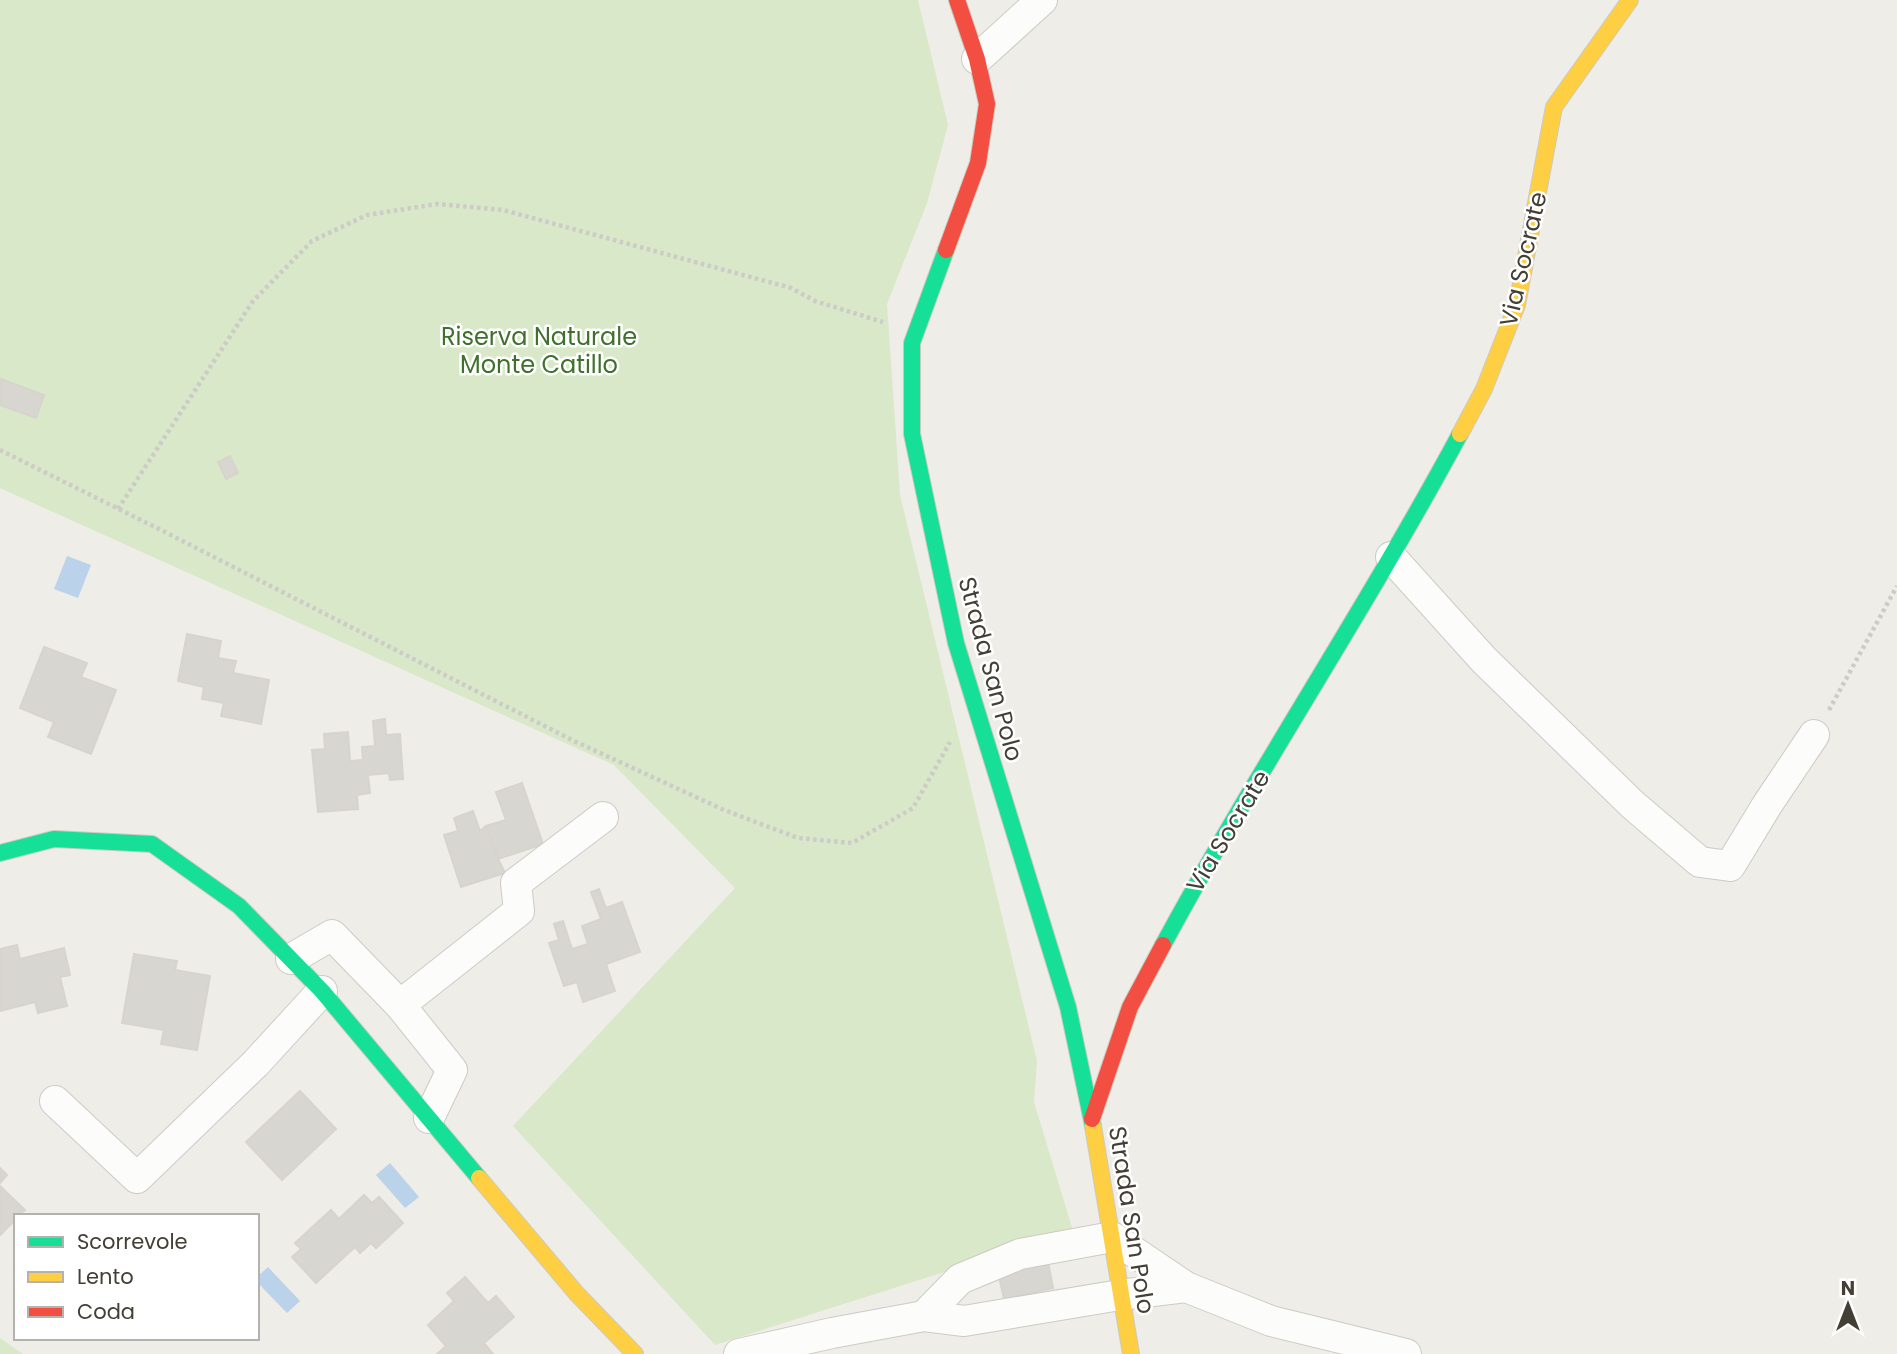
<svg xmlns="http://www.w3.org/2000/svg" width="1897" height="1354" viewBox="0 0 1897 1354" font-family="Poppins,sans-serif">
<rect width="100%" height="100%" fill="#eeede7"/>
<!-- green -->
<g fill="#d9e8c8">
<polygon points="0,0 918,0 948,125 927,203 887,304 900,495 1037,1061 1034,1102 1073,1231 715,1345 513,1126 735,888 614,765 0,488"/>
<polygon points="0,1338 23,1354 0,1354"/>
</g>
<!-- water -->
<g fill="#bad2ea">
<polygon points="67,556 91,565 78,598 54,589"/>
<polygon points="390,1163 419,1197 405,1208 376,1175"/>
<polygon points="268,1267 300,1301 287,1313 257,1282 257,1277"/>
</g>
<!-- building -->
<g fill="#d8d6d0" stroke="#d6d4cd" stroke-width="2">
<polygon points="1,379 44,395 36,418 0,405"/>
<polygon points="230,456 238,473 226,479 218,462"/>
<polygon points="187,634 221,641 218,658 236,661 233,673 269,680 261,724 221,716 224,703 202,699 204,687 178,681"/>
<polygon points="44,647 87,663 81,677 116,690 91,754 48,737 54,722 20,708"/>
<polygon points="385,719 386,735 400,734 403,779 390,780 389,773 368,775 370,793 357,795 358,809 318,812 312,750 325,749 324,734 348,732 350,761 363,760 362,747 375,746 373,721"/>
<polygon points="522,783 543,844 498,859 486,826 506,820 496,792"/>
<polygon points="473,811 480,831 486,826 498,859 505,873 461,887 444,835 458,831 454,818"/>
<polygon points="599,889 606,908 622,902 640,952 606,964 615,991 583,1002 577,982 564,986 549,943 559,940 554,924 563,921 572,949 588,944 582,926 601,919 591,892"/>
<polygon points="17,945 20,959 64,948 70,975 60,977 67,1006 38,1013 35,1002 0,1011 0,949"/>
<polygon points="134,954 177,961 175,970 210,976 197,1050 161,1044 164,1030 122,1023"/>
<polygon points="300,1091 336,1129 282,1180 246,1142"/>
<polygon points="0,1168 7,1175 0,1183"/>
<polygon points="0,1186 25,1210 16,1216 16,1219 0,1235"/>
<polygon points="364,1195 372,1203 379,1197 403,1223 376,1248 371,1243 360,1253 355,1247 316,1283 292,1257 301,1249 295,1243 331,1210 339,1219"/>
<polygon points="1048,1262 1053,1288 1004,1299 998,1272"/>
<polygon points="465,1277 488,1303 496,1296 514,1317 484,1343 493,1354 437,1354 446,1346 428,1325 454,1301 447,1293"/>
</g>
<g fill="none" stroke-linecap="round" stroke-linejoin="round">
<defs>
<g id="street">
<polyline points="977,59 1042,0"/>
<polyline points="1391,557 1484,660 1633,805 1700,862 1730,866 1767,805 1814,735"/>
<polyline points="291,959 332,935 400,1005 452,1070 429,1118"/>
<polyline points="400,1005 519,911 516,883 603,817"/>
<polyline points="55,1101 137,1178 256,1063 322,991"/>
<polyline points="924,1316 960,1279 1020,1254 1112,1237 1186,1287 1271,1321 1406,1354"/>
<polyline points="739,1354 832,1333 924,1316 964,1321 1120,1295 1186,1287"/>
</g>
<g id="fast">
<polyline points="946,250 912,343 912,434 956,643 1068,1007 1093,1126"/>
<polyline points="0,853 54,839 152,844 239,906 322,991 479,1178"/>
<path d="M 1163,945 C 1257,771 1367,607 1460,434"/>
</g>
<g id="slow">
<polyline points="1460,434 1484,389 1517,305 1554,107 1630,0"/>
<polyline points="1093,1126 1131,1354"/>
<polyline points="479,1178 577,1294 635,1354"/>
</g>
<g id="jam">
<polyline points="946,250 978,163 987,104 977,59 957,0"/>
<polyline points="1092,1119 1130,1007 1163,945"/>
</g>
</defs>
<!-- street casing -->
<use href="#street" stroke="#cccbc5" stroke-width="32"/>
<!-- fast casing -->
<use href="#fast" stroke="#cccabf" stroke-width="18"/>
<!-- slow casing -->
<use href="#slow" stroke="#cccabf" stroke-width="18"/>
<!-- jam casing -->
<use href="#jam" stroke="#cccabf" stroke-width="18"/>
<!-- path -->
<g stroke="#cccbc7" stroke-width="4.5" stroke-dasharray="3.5 3.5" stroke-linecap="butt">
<polyline points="0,450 161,530 572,740 724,810 798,838 852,843 913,808 950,742"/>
<polyline points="118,509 253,301 312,241 367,215 437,204 503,210 791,288 815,301 883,322"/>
<polyline points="1829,710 1897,586"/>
</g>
<!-- street -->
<use href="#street" stroke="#fcfcfb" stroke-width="30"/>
<!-- fast -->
<use href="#fast" stroke="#16e098" stroke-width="16"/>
<!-- slow -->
<use href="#slow" stroke="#ffcf43" stroke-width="16"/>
<!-- jam -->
<use href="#jam" stroke="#f24e42" stroke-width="16"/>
</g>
<g text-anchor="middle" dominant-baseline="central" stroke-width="5" stroke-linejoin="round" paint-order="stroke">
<!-- street labels -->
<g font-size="24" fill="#433f35" stroke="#fff">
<text transform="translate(1523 259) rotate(-77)">Via Socrate</text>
<text transform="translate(991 669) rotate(75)">Strada San Polo</text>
<text transform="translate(1228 831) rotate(-59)">Via Socrate</text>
<text transform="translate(1132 1220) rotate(81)">Strada San Polo</text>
</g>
<!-- park labels -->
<g font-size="24" fill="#3f702c" stroke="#fff">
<text x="539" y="336">Riserva Naturale<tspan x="539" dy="28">Monte Catillo</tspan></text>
</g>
</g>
<!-- legend -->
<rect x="14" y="1214" width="245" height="126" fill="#ffffff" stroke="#b4b2ae" stroke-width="2"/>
<rect x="28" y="1237" width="35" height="10" fill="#16e098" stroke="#b4b2ae" stroke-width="2"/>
<text x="77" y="1249" font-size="21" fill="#433f35">Scorrevole</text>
<rect x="28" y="1272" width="35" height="10" fill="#ffcf43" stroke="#b4b2ae" stroke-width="2"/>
<text x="77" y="1284" font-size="21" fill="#433f35">Lento</text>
<rect x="28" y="1307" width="35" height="10" fill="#f24e42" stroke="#b4b2ae" stroke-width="2"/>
<text x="77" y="1319" font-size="21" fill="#433f35">Coda</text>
<!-- north arrow -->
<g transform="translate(1848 1305)" stroke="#ffffff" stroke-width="5" paint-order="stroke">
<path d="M0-5L12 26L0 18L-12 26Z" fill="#433f35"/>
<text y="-10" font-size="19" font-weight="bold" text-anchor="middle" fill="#433f35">N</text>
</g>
</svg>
